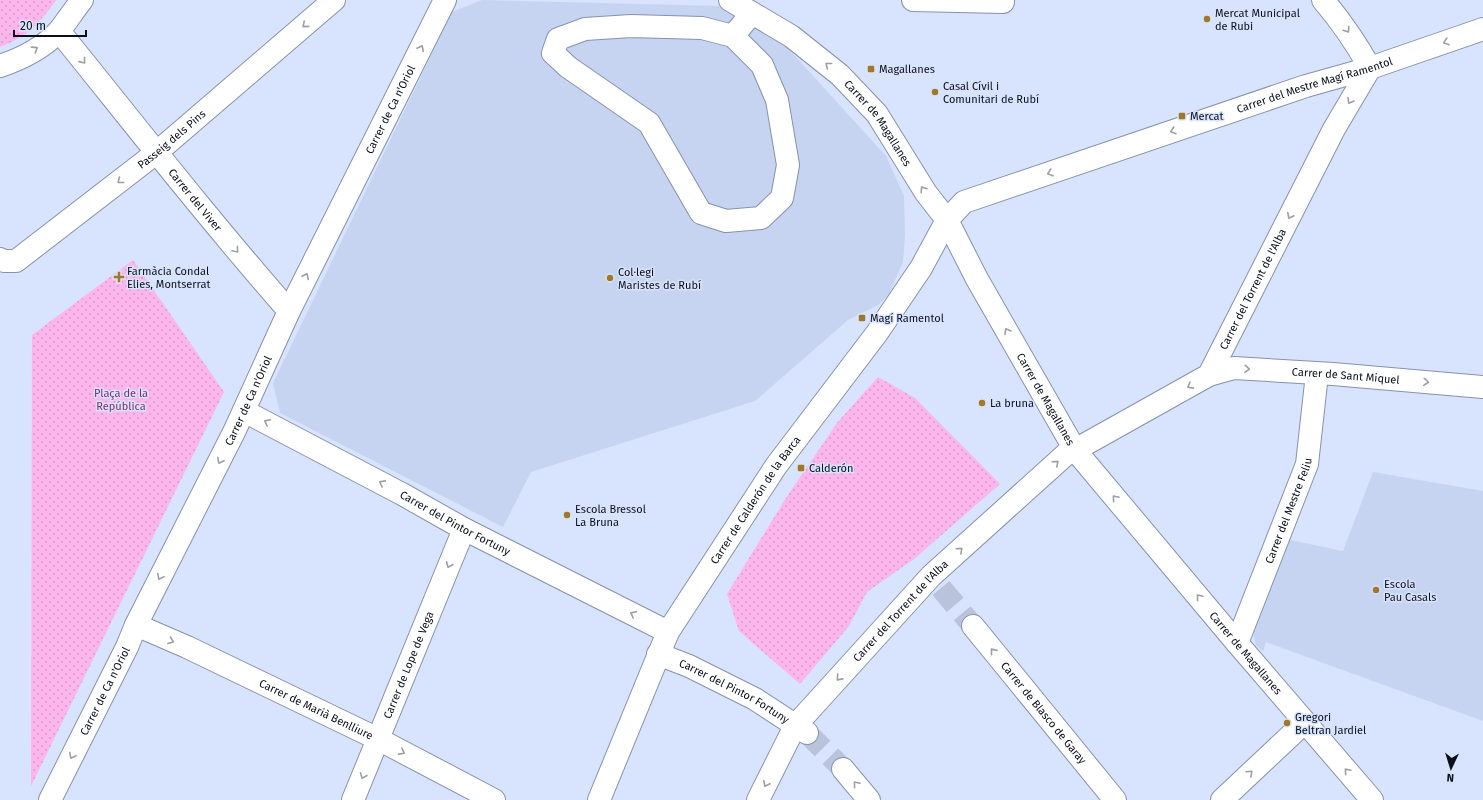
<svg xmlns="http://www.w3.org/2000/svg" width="1483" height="800" viewBox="0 0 1483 800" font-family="'Fira Sans',sans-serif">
<defs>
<pattern id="grass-dots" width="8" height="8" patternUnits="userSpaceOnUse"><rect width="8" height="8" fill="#fcb6eb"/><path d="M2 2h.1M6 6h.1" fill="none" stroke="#d79bc9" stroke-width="1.8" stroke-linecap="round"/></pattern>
</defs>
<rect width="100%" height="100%" fill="#d8e3fd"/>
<!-- built -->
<g fill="#c6d4f1">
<polygon points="482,0 719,6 783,43 886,156 904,196 905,235 903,262 889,294 878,305 848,320 755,401 531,472 503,527 280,413 273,383 452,12"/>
<polygon points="1373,472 1483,491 1483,721 1266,642 1263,651 1256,645 1252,629 1290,540 1343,551"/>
</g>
<!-- grass -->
<g fill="url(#grass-dots)">
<path d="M 0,0 L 56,0 C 42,21 25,38 0,47 Z"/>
<polygon points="133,260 224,392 31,786 32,335"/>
<polygon points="878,377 915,398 1000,484 914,559 867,592 849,626 800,684 739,631 727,594 786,498 837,423"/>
</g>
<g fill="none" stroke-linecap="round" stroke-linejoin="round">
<!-- minor-tunnel -->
<g stroke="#b9c3db" stroke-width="22" stroke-dasharray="22 11" stroke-linecap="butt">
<polyline points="941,588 973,626"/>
<polyline points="807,733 843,769"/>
</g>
<defs>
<g id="minor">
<path id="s1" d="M 730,0 L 791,36 L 840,75 L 877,114 L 926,193 L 947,220 L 977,279 L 1075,450 L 1237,643 L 1372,800"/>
<polyline points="913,0 1003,2 1003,0"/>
<path d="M 1323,0 C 1341,21 1356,43 1370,68"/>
<path id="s2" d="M 59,31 C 135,125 209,220 289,311"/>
<polyline points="733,36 762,65 777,100 788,165 782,198 761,218 726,221 701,213 649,123 568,67 553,53 558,39 585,29 631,26 702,28 733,36 752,13"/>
<path d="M 0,66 C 21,59 44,47 59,31 C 67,21 74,10 82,0"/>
<path id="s3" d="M 0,259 L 4,261 L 16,261 L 156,153 L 334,0"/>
<path id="s4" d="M 1209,375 L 1234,368 L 1333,374 L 1483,387"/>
<path id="s5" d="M 244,411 L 402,494 L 464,529 L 668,632"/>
<path id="s6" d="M 1075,450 L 1209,375 L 1334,129 L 1370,68"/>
<path id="s7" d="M 136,625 L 187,647 L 378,739 L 494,800"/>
<path id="s8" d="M 973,626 L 1115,800"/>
<path id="s9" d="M 1237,643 L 1307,464 L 1317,374"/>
<path id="s10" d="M 658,654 L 689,666 L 755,699 L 807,733"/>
<polyline points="843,769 869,800"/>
<path id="s11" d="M 50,800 L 127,647 L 136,625 L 235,430 L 289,311 L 445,0"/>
<path id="s12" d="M 353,800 L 464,529"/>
<path id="s13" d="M 599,800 L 668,632 L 776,466 L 877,333 L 921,268 L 947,220 L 964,202 L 1306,86 L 1370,68 L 1483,29"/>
<path id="s14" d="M 758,800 L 795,726 L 931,576 L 1074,447"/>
<polyline points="1222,800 1305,722"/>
</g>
</defs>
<!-- minor casing -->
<use href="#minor" stroke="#8592af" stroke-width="24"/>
<!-- minor -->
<use href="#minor" stroke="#fff" stroke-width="22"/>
</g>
<!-- one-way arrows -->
<defs><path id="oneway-chevron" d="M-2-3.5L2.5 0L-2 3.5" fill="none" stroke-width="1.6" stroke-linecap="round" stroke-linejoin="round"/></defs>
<g stroke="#9d9fa3">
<use href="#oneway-chevron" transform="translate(305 25) rotate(139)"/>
<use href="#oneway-chevron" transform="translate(1347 30) rotate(56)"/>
<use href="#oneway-chevron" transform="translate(1446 42) rotate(161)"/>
<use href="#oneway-chevron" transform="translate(421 48) rotate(-63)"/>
<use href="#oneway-chevron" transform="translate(35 49) rotate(-33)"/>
<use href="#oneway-chevron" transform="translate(83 61) rotate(51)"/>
<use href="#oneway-chevron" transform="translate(828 65) rotate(-142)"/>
<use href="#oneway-chevron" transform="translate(1350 101) rotate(120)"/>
<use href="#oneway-chevron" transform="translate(1173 131) rotate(161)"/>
<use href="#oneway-chevron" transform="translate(1050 173) rotate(161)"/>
<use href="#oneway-chevron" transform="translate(120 181) rotate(142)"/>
<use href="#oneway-chevron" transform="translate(923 189) rotate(-123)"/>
<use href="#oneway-chevron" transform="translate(1290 216) rotate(117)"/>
<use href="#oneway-chevron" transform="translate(236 250) rotate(50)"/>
<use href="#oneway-chevron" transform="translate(306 276) rotate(-63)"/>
<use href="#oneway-chevron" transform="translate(1007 331) rotate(-120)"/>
<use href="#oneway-chevron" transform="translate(1247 369) rotate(4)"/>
<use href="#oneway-chevron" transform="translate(1426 382) rotate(5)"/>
<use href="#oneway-chevron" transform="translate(1190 386) rotate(151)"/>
<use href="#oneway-chevron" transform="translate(267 422) rotate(-153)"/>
<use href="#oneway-chevron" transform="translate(220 461) rotate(117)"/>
<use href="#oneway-chevron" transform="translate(1056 463) rotate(-42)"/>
<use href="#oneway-chevron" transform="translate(382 483) rotate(-152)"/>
<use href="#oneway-chevron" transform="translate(1115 498) rotate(-130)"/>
<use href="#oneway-chevron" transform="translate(960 550) rotate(-42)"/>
<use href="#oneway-chevron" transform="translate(449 565) rotate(112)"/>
<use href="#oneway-chevron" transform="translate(160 577) rotate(117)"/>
<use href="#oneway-chevron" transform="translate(1199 597) rotate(-130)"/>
<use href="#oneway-chevron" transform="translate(633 614) rotate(-153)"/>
<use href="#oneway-chevron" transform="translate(171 641) rotate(21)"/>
<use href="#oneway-chevron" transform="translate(993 651) rotate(-129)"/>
<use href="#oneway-chevron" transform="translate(839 678) rotate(132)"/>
<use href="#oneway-chevron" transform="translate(402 752) rotate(28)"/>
<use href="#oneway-chevron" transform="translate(72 756) rotate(117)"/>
<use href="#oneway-chevron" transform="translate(1347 771) rotate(-131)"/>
<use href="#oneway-chevron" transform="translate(1250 773) rotate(-43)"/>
<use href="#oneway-chevron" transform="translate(363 776) rotate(112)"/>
<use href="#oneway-chevron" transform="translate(766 784) rotate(117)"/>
<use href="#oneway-chevron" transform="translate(856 784) rotate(-130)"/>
</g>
<!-- markers -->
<g fill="#a37728" stroke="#d8e3fd" stroke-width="1.5">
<circle cx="1207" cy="19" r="4"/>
<rect x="867" y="65" width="8" height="8" rx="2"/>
<circle cx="935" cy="92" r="4"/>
<rect x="1178" y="112" width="8" height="8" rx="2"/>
<path d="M117 271h4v4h4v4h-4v4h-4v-4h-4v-4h4z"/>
<circle cx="610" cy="278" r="4"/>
<rect x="858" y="314" width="8" height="8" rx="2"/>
<circle cx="982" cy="403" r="4"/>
<rect x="797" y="464" width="8" height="8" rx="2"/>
<circle cx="567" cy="515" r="4"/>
<circle cx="1376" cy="590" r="4"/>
<circle cx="1287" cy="723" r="4"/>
</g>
<g text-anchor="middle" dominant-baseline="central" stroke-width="3" stroke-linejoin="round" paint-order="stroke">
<!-- poi labels -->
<g font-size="11" fill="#0a0f19" stroke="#d8e3fd" text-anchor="start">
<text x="1215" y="13">Mercat Municipal<tspan x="1215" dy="13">de Rubi</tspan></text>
<text x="879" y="69">Magallanes</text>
<text x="943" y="86">Casal Cívil i<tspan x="943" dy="13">Comunitari de Rubí</tspan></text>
<text x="1190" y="116">Mercat</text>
<text x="127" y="271">Farmàcia Condal<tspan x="127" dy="13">Elies, Montserrat</tspan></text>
<text x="618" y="272">Col·legi<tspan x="618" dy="13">Maristes de Rubí</tspan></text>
<text x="870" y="318">Magí Ramentol</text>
<text x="990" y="403">La bruna</text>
<text x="809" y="468">Calderón</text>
<text x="575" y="509">Escola Bressol<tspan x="575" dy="13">La Bruna</tspan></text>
<text x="1384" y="584">Escola<tspan x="1384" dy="13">Pau Casals</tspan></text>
<text x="1295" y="717">Gregori<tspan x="1295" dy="13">Beltran Jardiel</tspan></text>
</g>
<!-- street labels -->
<g font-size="11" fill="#0a0f19" stroke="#d8e3fd">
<text stroke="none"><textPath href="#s13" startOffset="1074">Carrer del Mestre Magí Ramentol</textPath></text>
<text stroke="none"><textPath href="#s11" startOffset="770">Carrer de Ca n'Oriol</textPath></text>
<text stroke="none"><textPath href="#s1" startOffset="195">Carrer de Magallanes</textPath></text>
<text stroke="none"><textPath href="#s3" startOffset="214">Passeig dels Pins</textPath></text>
<text stroke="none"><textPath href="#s2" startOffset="217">Carrer del Viver</textPath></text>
<text stroke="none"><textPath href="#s6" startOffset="250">Carrer del Torrent de l'Alba</textPath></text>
<text stroke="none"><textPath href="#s4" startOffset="138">Carrer de Sant Miquel</textPath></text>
<text stroke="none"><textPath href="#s1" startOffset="519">Carrer de Magallanes</textPath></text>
<text stroke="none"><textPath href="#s11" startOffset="446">Carrer de Ca n'Oriol</textPath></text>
<text stroke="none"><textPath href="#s13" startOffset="340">Carrer de Calderón de la Barca</textPath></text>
<text stroke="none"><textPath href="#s9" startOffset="142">Carrer del Mestre Feliu</textPath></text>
<text stroke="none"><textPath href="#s5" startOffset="239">Carrer del Pintor Fortuny</textPath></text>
<text stroke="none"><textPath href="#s14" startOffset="239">Carrer del Torrent de l'Alba</textPath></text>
<text stroke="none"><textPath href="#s1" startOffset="843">Carrer de Magallanes</textPath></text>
<text stroke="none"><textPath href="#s12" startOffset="146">Carrer de Lope de Vega</textPath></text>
<text stroke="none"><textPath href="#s11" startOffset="122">Carrer de Ca n'Oriol</textPath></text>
<text stroke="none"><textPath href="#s10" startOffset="85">Carrer del Pintor Fortuny</textPath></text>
<text stroke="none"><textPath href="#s7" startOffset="199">Carrer de Marià Benlliure</textPath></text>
<text stroke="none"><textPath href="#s8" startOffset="112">Carrer de Blasco de Garay</textPath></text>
</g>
<!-- park labels -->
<g font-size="11" fill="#7f2f70" stroke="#d8e3fd">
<text x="121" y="393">Plaça de la<tspan x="121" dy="13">República</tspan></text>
</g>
</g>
<!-- north arrow -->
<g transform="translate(1451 768) rotate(184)" stroke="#d8e3fd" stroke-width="3" paint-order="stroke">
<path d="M0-3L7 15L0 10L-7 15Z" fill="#0a0f19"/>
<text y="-6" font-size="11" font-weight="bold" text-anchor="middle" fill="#0a0f19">N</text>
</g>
<!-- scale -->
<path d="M14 30v6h72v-6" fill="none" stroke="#0a0f19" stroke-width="2"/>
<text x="20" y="30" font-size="12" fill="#0a0f19" stroke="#d8e3fd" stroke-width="3" paint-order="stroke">20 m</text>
</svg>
